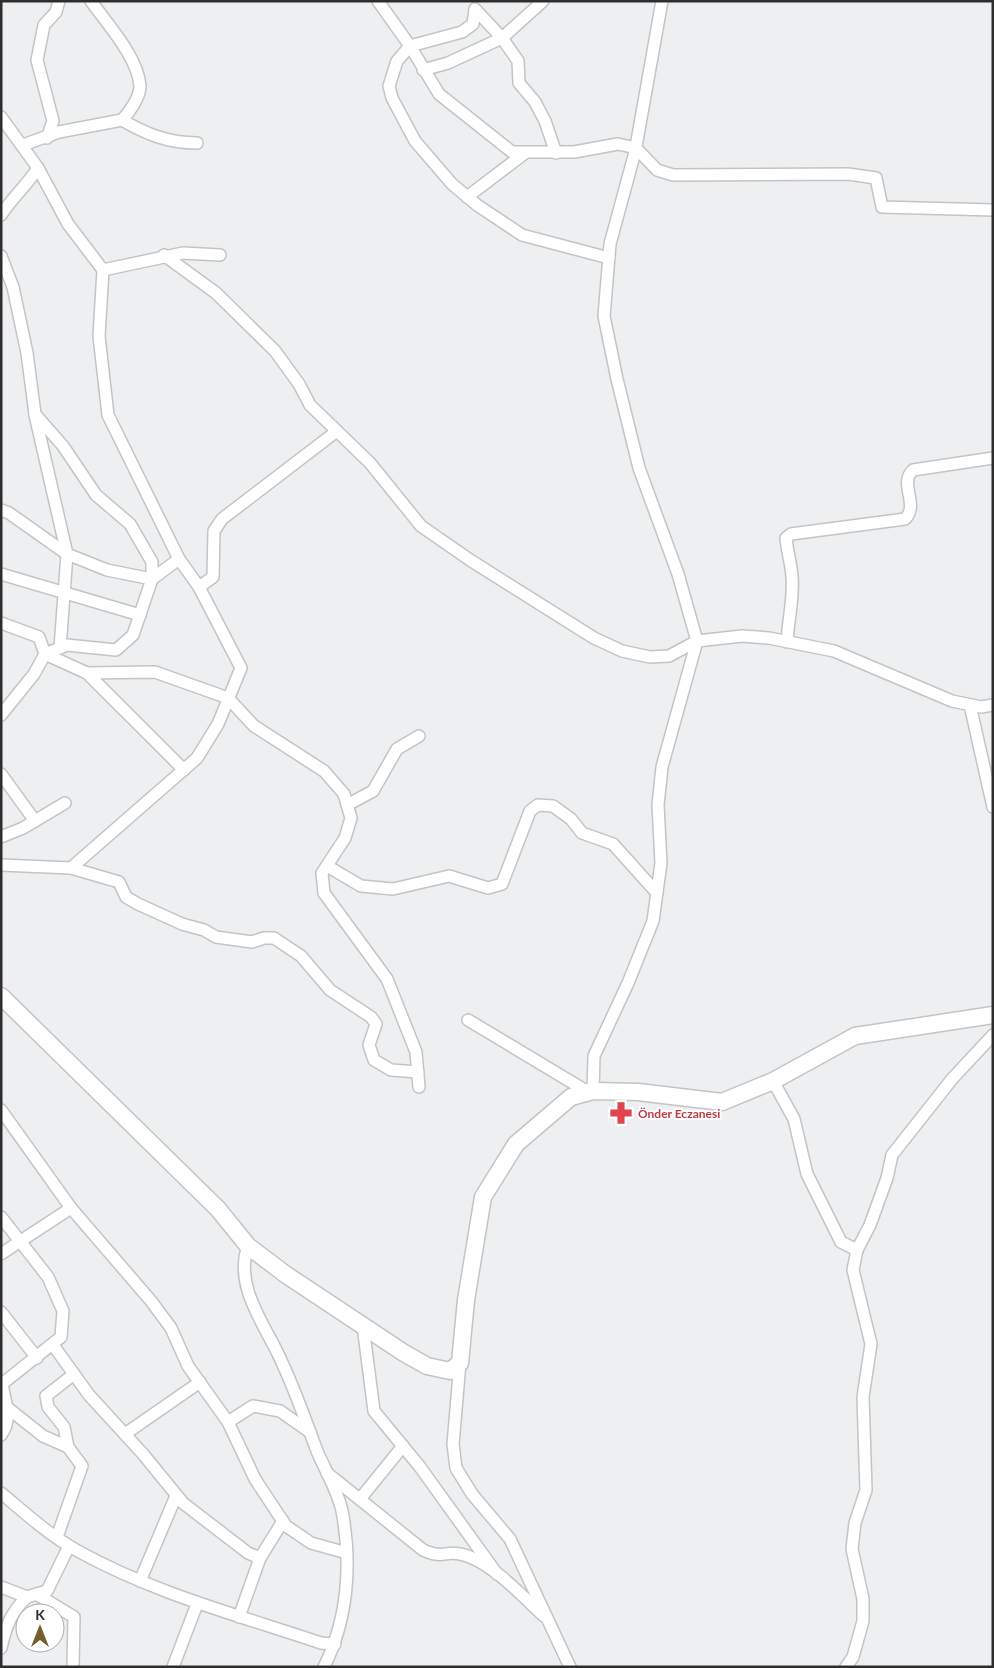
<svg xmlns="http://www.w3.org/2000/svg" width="994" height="1668" viewBox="0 0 994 1668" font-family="Lato,sans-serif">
<rect width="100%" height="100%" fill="#eeeff0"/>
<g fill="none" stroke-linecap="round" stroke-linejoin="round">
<defs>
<g id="street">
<polyline points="378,1 410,46 439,94 512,152 574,152 618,144 636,148 657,170 673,175 848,174 876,178 882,207 993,210"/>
<polyline points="423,70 448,63 502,38 543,1"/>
<polyline points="1,117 38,168 68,224 103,270 99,336 108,415 179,559 199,587 241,668 218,724 197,758 71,868 1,865"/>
<path d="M 122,120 C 146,134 168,143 197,143"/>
<polyline points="47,138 53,121 37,60 44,25 56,12 59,1"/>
<path d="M 23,145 L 59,132 L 122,120 C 129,113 140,97 140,86 C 138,57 107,24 91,1"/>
<polyline points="556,153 545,121 535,102 519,83 518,61 502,38 475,9 473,24 462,32 410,46 397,61 389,86 392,98 415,141 452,184 477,205 522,235 609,258"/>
<polyline points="467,197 525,153"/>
<path d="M 1,215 C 12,198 27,185 38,168"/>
<polyline points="164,255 216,293 275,351 299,384 310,405 370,463 421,526 470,560 594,638 622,651 650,657 669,656 697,641 742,636 769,638 834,651 952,701 981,707 993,705"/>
<polyline points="1,256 13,287 27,353 35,414 63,446 96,495 130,524 152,562 152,579 133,635 116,650 67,645 45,654 87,673 184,770"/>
<polyline points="103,270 183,253 220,255"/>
<polyline points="35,415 67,554 60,648"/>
<polyline points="1,510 9,513 67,554 107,570 152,579 179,559"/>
<polyline points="1,574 140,615"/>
<polyline points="199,587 213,577 214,531 222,519 337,431"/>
<polyline points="1,623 39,637 45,654 34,674 1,715"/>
<path d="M 787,642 C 788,620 794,599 792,576 C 791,563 787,551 786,538 L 791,534 L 905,519 C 920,504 898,484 913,470 L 993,458"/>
<polyline points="87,673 155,672 228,698 254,726 324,771 344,794 351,818 345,838 322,873 324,893 387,979 416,1052 419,1087"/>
<polyline points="970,705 993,807"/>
<polyline points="1,774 35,821"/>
<polyline points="347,805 373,791 397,749 419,736"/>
<polyline points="1,837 23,828 65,803"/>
<polyline points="327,866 361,886 393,889 449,876 488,888 502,884 530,811 538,805 553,806 571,819 582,833 613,844 657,893"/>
<polyline points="71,868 119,882 126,897 138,904 182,924 204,930 216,937 252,942 264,938 274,938 301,956 330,990 371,1017 376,1024 369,1045 374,1060 391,1070 418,1072"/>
<polyline points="468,1020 588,1092"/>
<polyline points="773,1081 794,1119 807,1174 841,1242 857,1250"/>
<polyline points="593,1091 594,1056 628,983 653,921 661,863 658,805 662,767 697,641 678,574 639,468 617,379 604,316 610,244 635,152 662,1"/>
<polyline points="1,1110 71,1208 151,1301 171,1328 188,1366 228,1422 255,1479 286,1526 311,1543 347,1553"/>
<path d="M 1,1217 L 48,1277 L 63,1311 L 61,1337 L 2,1384 C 5,1402 13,1419 1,1435"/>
<path d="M 248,1246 C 234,1285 263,1322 279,1356 C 294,1387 305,1419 317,1451 C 325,1470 338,1491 342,1511 C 352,1563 348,1619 324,1667"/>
<polyline points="1,1254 71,1208"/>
<polyline points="1,1312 37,1358"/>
<polyline points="363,1326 374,1411 420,1467 497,1574"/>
<polyline points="53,1345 89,1395 143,1454 183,1503 248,1553 260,1558"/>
<polyline points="460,1363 453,1444 456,1468 472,1494 510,1539 570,1667"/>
<polyline points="4,1405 43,1436 68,1447 82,1466 57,1537"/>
<polyline points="228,1422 253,1406 280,1411 310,1432"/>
<polyline points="125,1434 200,1382"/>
<polyline points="68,1447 64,1427 48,1407 46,1396 74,1374"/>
<path d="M 327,1473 L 423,1550 C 443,1559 444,1551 460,1554 C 489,1559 523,1597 544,1616"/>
<path d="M 1,1493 C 25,1513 49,1535 76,1550 C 153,1593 238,1615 321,1643 L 335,1644"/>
<polyline points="360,1499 403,1446"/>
<polyline points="140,1581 176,1496"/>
<polyline points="1,1587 27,1597 47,1591 69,1546"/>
<polyline points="36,1594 74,1617 73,1667"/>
<polyline points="239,1617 260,1558 283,1521"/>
<path d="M 1,1648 C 6,1626 11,1612 27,1597"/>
<polyline points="173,1667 197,1604"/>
<polyline points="846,1667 853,1657 863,1621 863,1599 852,1549 855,1523 866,1490 863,1397 871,1344 853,1270 857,1250 870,1225 887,1178 892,1155 952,1079 993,1035"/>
</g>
<polyline id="secondary" points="1,996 218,1209 248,1246 285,1274 404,1353 427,1366 450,1371 460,1363 466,1300 483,1197 516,1144 571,1097 593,1091 638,1092 722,1102 773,1081 855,1036 993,1015"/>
</defs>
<!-- street casing -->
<use href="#street" stroke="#c3c4c5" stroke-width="14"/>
<!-- secondary casing -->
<use href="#secondary" stroke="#c3c4c5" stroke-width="19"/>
<!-- street -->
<use href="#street" stroke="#fff" stroke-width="11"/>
<!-- secondary -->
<use href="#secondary" stroke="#fff" stroke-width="16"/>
</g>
<!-- icons -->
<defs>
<symbol id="pharmacy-bare" viewBox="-9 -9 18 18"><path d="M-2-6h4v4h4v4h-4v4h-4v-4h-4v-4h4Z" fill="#e0444e" stroke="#fff" stroke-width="2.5" paint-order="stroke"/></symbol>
</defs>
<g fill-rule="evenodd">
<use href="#pharmacy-bare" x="605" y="1097" width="32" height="32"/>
</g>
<g text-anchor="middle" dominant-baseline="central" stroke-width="4" stroke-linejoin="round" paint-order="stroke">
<!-- health labels -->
<g font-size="12" font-weight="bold" fill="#be3a42" stroke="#fff" text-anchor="start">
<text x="638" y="1113">Önder Eczanesi</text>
</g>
</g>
<!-- border -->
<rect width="994" height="1668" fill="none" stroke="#2e2e2f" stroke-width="5"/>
<!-- north arrow -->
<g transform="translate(40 1628)"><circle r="24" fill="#ffffff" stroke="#ababac"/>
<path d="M0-4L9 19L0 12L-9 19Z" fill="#755d2e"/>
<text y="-8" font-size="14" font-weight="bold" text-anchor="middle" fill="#2e2e2f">K</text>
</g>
</svg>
